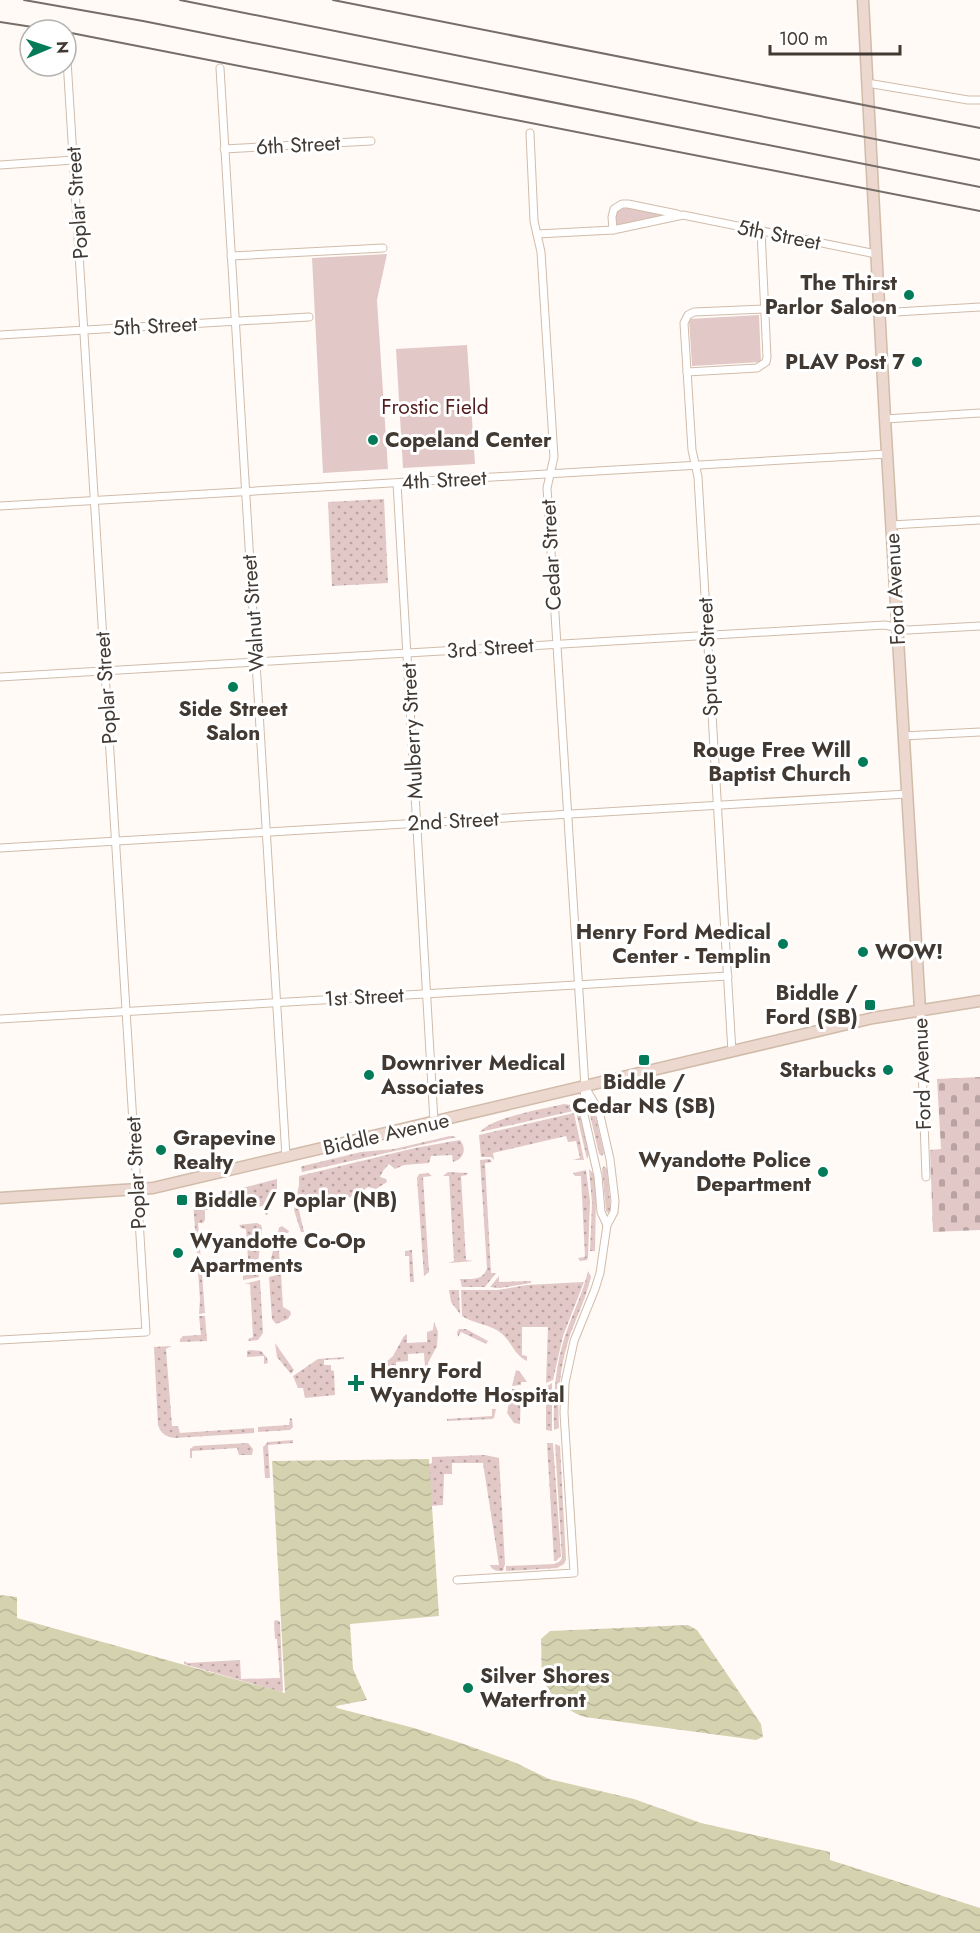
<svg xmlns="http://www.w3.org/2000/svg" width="980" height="1933" viewBox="0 0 980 1933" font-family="Jost,sans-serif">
<defs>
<pattern id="grass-dots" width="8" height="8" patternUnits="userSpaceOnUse" patternTransform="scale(1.5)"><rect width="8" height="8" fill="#e2c8c7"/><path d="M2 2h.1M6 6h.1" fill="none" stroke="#b9a3a2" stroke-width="1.8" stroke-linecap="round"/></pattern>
<pattern id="cemetery-stones" width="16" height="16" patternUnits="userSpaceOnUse" patternTransform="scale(1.5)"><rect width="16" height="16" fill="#e2c8c7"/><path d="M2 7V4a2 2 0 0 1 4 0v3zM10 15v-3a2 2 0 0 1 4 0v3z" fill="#b9a3a2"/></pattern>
<pattern id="water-waves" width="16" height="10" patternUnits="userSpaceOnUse" patternTransform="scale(1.5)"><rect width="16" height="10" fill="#d5d2b0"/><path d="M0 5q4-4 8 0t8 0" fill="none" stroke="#b8b598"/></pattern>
</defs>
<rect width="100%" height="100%" fill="#fffaf6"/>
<!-- grass -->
<g fill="url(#grass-dots)">
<polygon points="384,499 388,583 332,586 328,502"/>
<path d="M 564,1104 L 571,1105 L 573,1111 L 480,1132 C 493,1117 543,1109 564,1104 Z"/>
<path d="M 576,1112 C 584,1118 593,1150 587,1159 Z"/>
<polygon points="574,1113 584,1160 573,1160 580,1158 576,1141 568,1142 566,1136 493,1153 494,1160 491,1157 481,1157 479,1135"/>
<polygon points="595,1114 604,1153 602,1156 599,1154 590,1115"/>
<polygon points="450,1136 457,1137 302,1172 301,1167 303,1166 361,1152 394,1149"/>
<path d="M 460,1140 C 467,1149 464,1159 453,1162 L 452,1155 L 431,1156 L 429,1163 L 404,1165 L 395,1169 L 389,1164 L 383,1171 L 380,1177 L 386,1179 L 387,1182 L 376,1189 L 368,1187 L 364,1190 L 363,1194 L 299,1210 L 304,1232 L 301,1232 L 294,1210 L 299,1185 L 299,1176 L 415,1148 Z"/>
<path d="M 490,1159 L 492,1162 L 485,1163 L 491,1273 L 496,1273 L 485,1287 L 462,1287 L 460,1279 C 472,1279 483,1281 487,1268 L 480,1160 Z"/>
<polygon points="604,1166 607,1169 611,1211 608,1213 606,1211 602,1169"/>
<polygon points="589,1169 594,1174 596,1194 595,1251 590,1251 592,1203"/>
<polygon points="586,1170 590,1201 588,1258 587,1260 580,1261 578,1258 585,1257 581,1176 575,1176 573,1173"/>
<polygon points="448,1172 468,1173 467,1175 461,1176 466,1260 473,1261 448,1263 454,1261 449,1176 443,1176"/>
<polygon points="428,1173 432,1176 423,1177 429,1272 424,1276 417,1178 419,1174"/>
<polygon points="277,1179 277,1190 267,1215 265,1214 264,1206 205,1210 205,1220 203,1223 198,1223 205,1313 199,1314 200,1299 193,1201"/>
<polygon points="257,1223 261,1225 262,1228 258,1263 259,1277 243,1280 243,1276 249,1274 246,1229 241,1228 239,1225"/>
<polygon points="282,1226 289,1231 288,1233 280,1232 278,1238 280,1265 287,1269 269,1275 270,1262 279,1228"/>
<polygon points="412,1250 412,1251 414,1282 410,1282 409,1256 405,1256 405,1251"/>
<path d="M 588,1271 L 591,1277 C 586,1298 577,1316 570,1335 C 560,1366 557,1396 559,1428 L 554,1430 C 553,1397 555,1365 566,1333 C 573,1312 583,1293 588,1271 Z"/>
<polygon points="281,1274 283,1307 290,1311 291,1314 288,1319 276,1324 272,1319 269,1277"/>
<polygon points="499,1276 499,1282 531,1281 531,1283 500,1288 490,1287"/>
<polygon points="260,1280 263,1333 258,1340 249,1341 248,1339 253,1337 250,1284 244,1284"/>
<path d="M 584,1282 L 563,1336 L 553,1380 L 546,1383 L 548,1327 L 522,1327 L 522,1355 L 527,1356 L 527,1361 C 514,1355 512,1342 501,1333 C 490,1324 474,1324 462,1316 L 461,1290 L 498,1290 L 527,1285 Z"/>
<polygon points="449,1290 459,1290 460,1314 451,1302"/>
<polygon points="199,1316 205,1316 207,1341 180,1342 180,1339 183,1336 201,1335"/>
<polygon points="434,1322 438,1332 437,1346 428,1363 428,1373 426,1382 424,1353 408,1354 408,1361 396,1362 396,1367 384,1367 384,1364 393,1356 404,1336 407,1334 407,1343 427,1342 427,1332 433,1330"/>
<polygon points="459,1329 466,1329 488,1341 486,1344 461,1332 458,1337 457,1332"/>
<polygon points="275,1343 294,1370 291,1374 277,1357"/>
<path d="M 171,1346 L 166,1349 L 172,1426 L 178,1426 L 180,1433 L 254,1428 L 254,1433 L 175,1438 C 166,1437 161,1434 158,1425 L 154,1347 Z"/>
<polygon points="250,1350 261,1351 267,1358 268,1363 264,1364 264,1356 247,1357 247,1351"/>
<polygon points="344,1357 344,1359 324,1360 324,1365 331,1365 331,1370 334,1371 335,1395 305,1398 303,1388 298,1388 293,1376 318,1359"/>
<polygon points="516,1370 520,1372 527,1382 521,1382 521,1385 512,1386"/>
<polygon points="552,1383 552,1431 546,1430 546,1387"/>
<polygon points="512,1389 521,1389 520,1424 514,1423 507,1413"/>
<polygon points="492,1409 496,1409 494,1418 492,1419 447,1421 447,1419 492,1416"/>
<polygon points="290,1418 292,1419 293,1427 290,1430 258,1432 258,1427 289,1425"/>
<polygon points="293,1440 293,1443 268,1445 270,1478 265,1478 263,1447 268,1442"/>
<polygon points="248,1443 253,1449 252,1455 239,1455 237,1448 192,1451 192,1458 190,1458 190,1449 194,1446"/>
<polygon points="547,1443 553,1443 561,1556 556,1561 554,1561"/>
<polygon points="555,1444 560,1446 566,1560 564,1564 557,1568 506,1571 506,1566 555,1564 560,1561 562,1558"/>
<path d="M 485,1455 L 499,1458 L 505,1564 L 503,1571 C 498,1571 492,1571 490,1565 L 499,1565 L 483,1463 L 452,1463 L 452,1474 L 444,1474 L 443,1505 L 430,1506 L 428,1465 L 432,1463 L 432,1457 Z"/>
<polygon points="277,1620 280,1622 283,1691 281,1692 184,1664 184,1661 188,1663 240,1660 241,1679 280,1678 277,1639 275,1639 274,1621"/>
</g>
<!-- cemetery -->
<polygon fill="url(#cemetery-stones)" points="980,1077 980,1230 933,1232 930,1150 941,1149 937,1079"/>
<!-- park -->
<g fill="#e2c8c7">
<polygon points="622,204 683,215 613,230 614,209"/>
<polygon points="387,254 377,300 388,469 323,473 312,258"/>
<polygon points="759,315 761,362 692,366 689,319"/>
<polygon points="467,345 475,464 403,468 396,349"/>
</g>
<!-- water -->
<g fill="url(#water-waves)">
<polygon points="429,1459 439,1616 350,1624 353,1669 367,1700 336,1706 337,1708 414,1728 464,1744 516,1763 549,1779 634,1799 701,1823 830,1852 830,1860 980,1908 980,1933 0,1933 0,1595 17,1597 17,1618 285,1693 272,1461"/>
<path d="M 688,1625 L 697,1630 L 761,1724 L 763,1737 L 756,1740 L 585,1717 C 569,1712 552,1699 545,1683 C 540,1673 542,1650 541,1639 L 550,1631 Z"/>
</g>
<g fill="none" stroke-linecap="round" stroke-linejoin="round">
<defs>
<g id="street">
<polyline points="220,68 286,1157"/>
<polyline points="867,83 968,100 980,100"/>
<polyline points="530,133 534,221 541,252 554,457 547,488 585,1087 583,1110 598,1176 601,1212 607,1225"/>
<polyline points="224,149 371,141"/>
<polyline points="0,165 74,160"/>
<polyline points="613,230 612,217 614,209 622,204 628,204 677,214"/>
<polyline points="537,234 613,230 683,215 876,254"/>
<polyline points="231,256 383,248"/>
<polyline points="879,313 980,307"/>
<polyline points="0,335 309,317"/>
<polyline points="687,372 757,368 766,362 767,357 761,231"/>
<polyline points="885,419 980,413"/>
<polyline points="397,483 434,1122"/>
<polyline points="0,506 887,454"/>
<polyline points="891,525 980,520"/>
<polyline points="0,677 885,625 908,630 980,626"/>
<polyline points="903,736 980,732"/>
<polyline points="0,848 907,794"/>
<polyline points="920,1010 926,1177"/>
<polyline points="0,1019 728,976"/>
<polyline points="732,1052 698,477 692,450 684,323 688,315 694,312 765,309"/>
<polyline points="0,1340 146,1332 66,44"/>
<polyline points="457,1580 574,1573 564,1413 565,1383 574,1341 595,1289 600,1273 607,1225 614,1212 615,1201 610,1159 599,1111 585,1087"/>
</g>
<g id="secondary">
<polyline points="863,0 885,419 920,1010"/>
<polyline points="0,1198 153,1188 873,1018 980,1001"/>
</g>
</defs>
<!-- street casing -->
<use href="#street" stroke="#d1bcaa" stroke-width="9"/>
<!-- secondary casing -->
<use href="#secondary" stroke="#d1bcaa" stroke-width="13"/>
<!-- street -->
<use href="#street" stroke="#fff" stroke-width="7"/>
<!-- secondary -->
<use href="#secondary" stroke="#edd8d0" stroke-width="10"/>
<!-- rail -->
<g stroke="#756e68" stroke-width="2">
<polyline points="24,0 143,21 980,187"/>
<polyline points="180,0 980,160"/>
<polyline points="333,0 980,128"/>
<polyline points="0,22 52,30"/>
<polyline points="66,32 980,211"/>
</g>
</g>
<!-- markers -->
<g fill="#047b58" stroke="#fff" stroke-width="2">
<circle cx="909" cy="295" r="6"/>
<circle cx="917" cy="362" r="6"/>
<circle cx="373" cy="440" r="6"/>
<circle cx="233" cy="687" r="6"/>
<circle cx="863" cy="762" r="6"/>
<circle cx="783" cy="944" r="6"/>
<circle cx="863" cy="952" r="6"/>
<rect x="864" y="999" width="12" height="12" rx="3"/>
<rect x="638" y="1054" width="12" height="12" rx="3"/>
<circle cx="888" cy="1070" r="6"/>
<circle cx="369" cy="1075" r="6"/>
<circle cx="161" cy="1150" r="6"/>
<circle cx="823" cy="1172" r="6"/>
<rect x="176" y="1194" width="12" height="12" rx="3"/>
<circle cx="178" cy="1253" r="6"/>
<path d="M353 1374h6v6h6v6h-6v6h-6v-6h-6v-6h6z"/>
<circle cx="468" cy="1688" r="6"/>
</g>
<g text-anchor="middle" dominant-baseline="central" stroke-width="6" stroke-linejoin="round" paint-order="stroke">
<!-- street labels -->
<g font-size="21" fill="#413932" stroke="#fff">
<text transform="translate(298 145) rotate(-3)">6th Street</text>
<text transform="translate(77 203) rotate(-94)">Poplar Street</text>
<text transform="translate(779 235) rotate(11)">5th Street</text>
<text transform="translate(155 326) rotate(-3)">5th Street</text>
<text transform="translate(444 480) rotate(-3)">4th Street</text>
<text transform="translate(551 555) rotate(-93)">Cedar Street</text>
<text transform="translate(895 589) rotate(-93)">Ford Avenue</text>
<text transform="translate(253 613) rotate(-94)">Walnut Street</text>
<text transform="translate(490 648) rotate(-4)">3rd Street</text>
<text transform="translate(708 657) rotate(-93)">Spruce Street</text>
<text transform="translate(106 688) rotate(-94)">Poplar Street</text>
<text transform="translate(412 731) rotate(-93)">Mulberry Street</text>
<text transform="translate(453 821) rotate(-3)">2nd Street</text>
<text transform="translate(364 997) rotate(-3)">1st Street</text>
<text transform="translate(922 1074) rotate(-92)">Ford Avenue</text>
<text transform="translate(386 1134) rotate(-13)">Biddle Avenue</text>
<text transform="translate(136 1173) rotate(-93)">Poplar Street</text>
</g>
<!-- poi labels -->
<g font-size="21" font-weight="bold" fill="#413932" stroke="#fff" text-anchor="start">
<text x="897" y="283" text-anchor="end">The Thirst<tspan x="897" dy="24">Parlor Saloon</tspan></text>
<text x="905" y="362" text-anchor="end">PLAV Post 7</text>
<text x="385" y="440">Copeland Center</text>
<text x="233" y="709" text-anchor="middle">Side Street<tspan x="233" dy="24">Salon</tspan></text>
<text x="851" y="750" text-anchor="end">Rouge Free Will<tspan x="851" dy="24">Baptist Church</tspan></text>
<text x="771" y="932" text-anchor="end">Henry Ford Medical<tspan x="771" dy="24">Center - Templin</tspan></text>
<text x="875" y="952">WOW!</text>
<text x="858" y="993" text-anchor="end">Biddle /<tspan x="858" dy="24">Ford (SB)</tspan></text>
<text x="381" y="1063">Downriver Medical<tspan x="381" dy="24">Associates</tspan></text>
<text x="876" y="1070" text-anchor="end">Starbucks</text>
<text x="644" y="1082" text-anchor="middle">Biddle /<tspan x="644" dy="24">Cedar NS (SB)</tspan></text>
<text x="173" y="1138">Grapevine<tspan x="173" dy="24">Realty</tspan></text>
<text x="811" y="1160" text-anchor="end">Wyandotte Police<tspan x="811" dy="24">Department</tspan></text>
<text x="194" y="1200">Biddle / Poplar (NB)</text>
<text x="190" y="1241">Wyandotte Co-Op<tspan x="190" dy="24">Apartments</tspan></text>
<text x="370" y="1371">Henry Ford<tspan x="370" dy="24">Wyandotte Hospital</tspan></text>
<text x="480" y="1676">Silver Shores<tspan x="480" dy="24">Waterfront</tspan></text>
</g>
<!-- park labels -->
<g font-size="21" fill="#521f21" stroke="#fff">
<text x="435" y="407">Frostic Field</text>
</g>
</g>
<!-- north arrow -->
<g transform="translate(48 48) rotate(88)"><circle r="28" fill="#ffffff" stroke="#b3b0ad" stroke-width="1.5"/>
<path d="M0-4.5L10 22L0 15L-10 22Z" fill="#047b58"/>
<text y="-9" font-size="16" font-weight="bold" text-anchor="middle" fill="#413932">N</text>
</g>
<!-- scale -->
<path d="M770 45v9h130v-9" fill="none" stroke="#413932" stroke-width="3"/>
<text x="779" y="45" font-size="18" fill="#413932" stroke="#ffffff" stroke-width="4.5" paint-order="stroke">100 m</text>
</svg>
